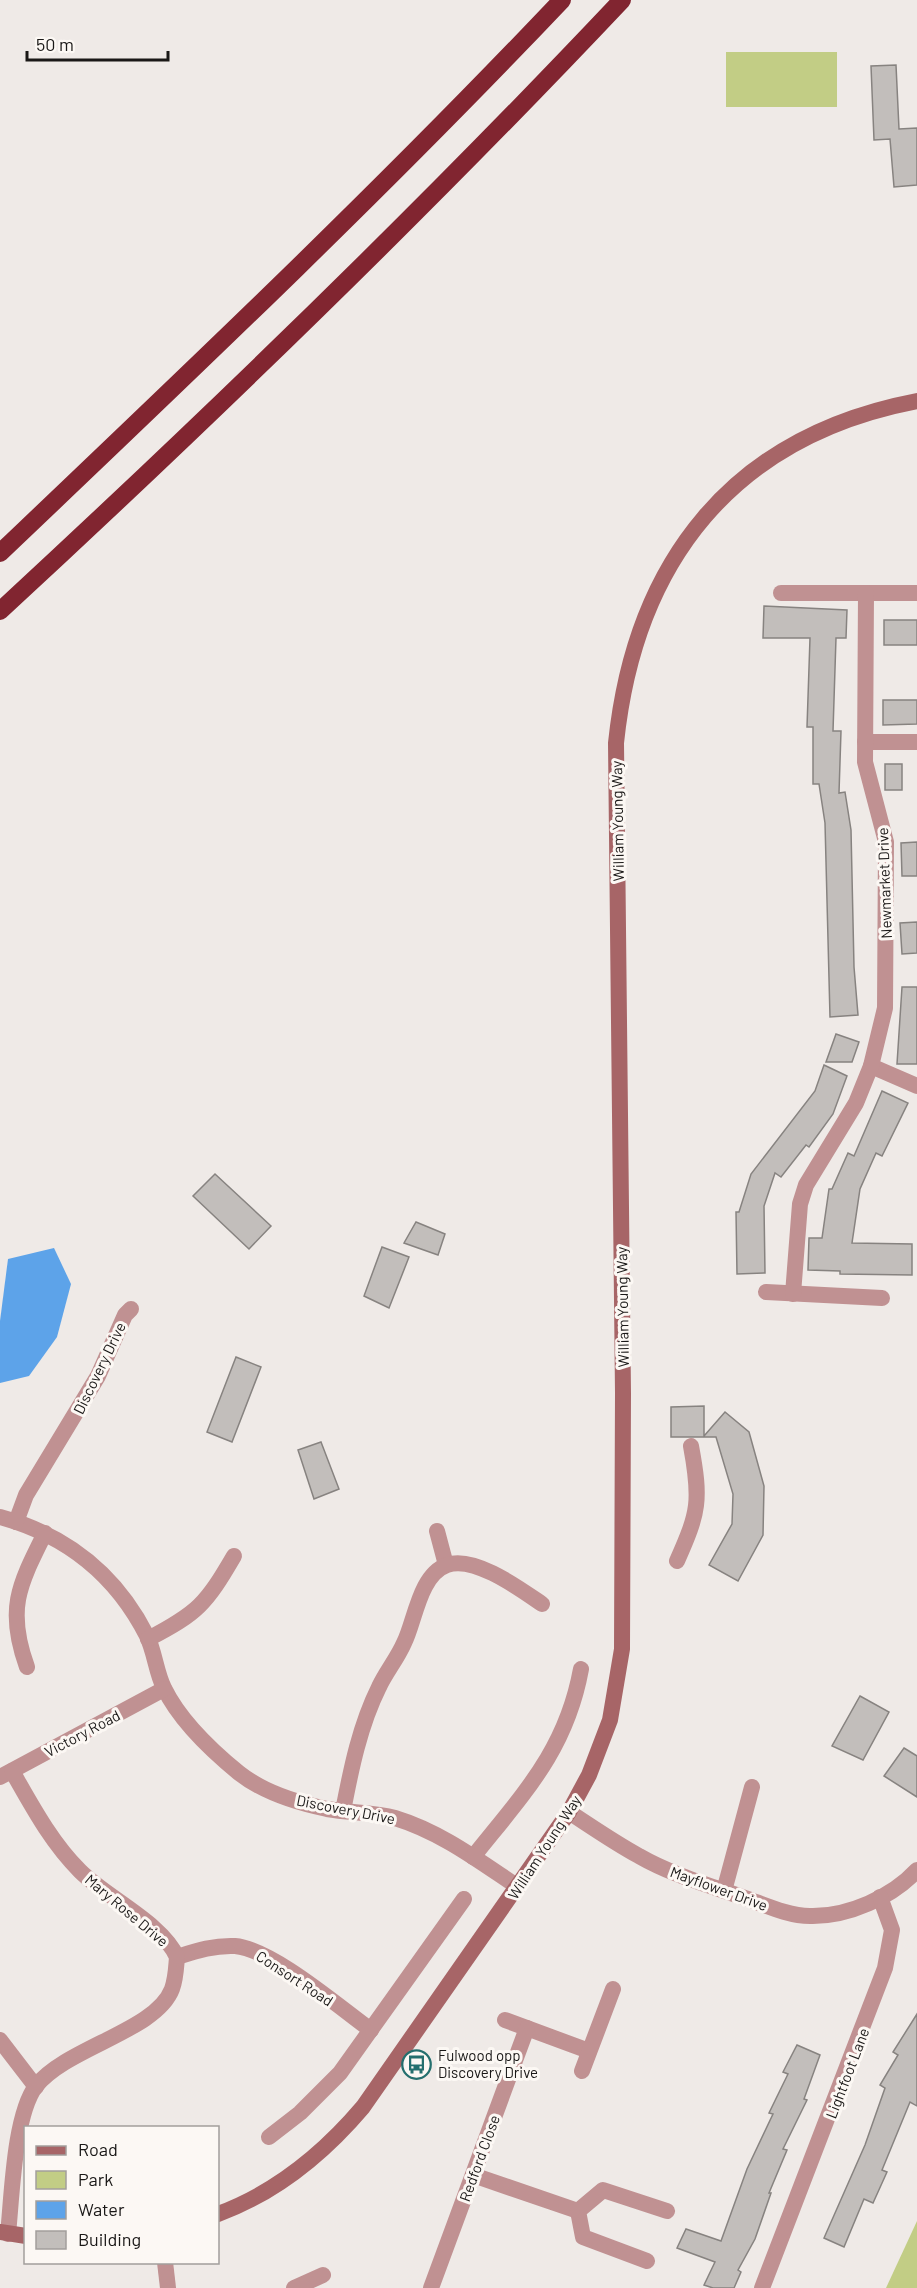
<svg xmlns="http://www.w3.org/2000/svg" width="917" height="2288" viewBox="0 0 917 2288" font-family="Barlow,sans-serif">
<rect width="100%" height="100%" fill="#efeae7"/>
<!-- green -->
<g fill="#c2cd85">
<rect x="726" y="52" width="111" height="55"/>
<polygon points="917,2221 917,2288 886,2288"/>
</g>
<!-- water -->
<polygon fill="#5da3e9" points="54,1248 71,1284 57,1337 29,1376 0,1383 0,1321 8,1259"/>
<!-- building -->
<g fill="#c2bebb" stroke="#878380" stroke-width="1.5">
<polygon points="896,65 899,129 917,128 917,185 894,187 890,139 874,140 871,66"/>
<polygon points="764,606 847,610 846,638 836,638 833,731 841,731 839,793 845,792 851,830 854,967 858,1015 830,1017 825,823 819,784 813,784 813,727 807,727 810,638 763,638"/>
<rect x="884" y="620" width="33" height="25"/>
<polygon points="883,700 917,700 917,724 883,725"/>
<rect x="885" y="764" width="17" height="26"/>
<polygon points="917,842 917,876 902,876 901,843"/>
<polygon points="917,922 917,953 902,954 900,923"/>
<polygon points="902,987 917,987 917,1064 897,1064"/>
<polygon points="836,1034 859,1042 852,1062 826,1062"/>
<polygon points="824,1065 847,1076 833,1114 809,1147 806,1145 781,1177 775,1173 764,1206 765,1273 737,1274 736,1212 739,1212 751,1174 815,1091"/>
<polygon points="882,1091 908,1103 882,1156 876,1153 860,1189 852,1243 912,1244 912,1275 840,1274 840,1271 808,1270 809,1238 822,1238 829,1189 832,1189 848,1153 854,1156"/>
<polygon points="215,1174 271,1226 249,1249 193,1196"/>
<polygon points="416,1222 445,1234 438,1255 404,1243"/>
<polygon points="382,1247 409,1257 389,1308 364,1296"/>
<polygon points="236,1357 261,1367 232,1442 207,1432"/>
<polygon points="704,1406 704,1436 725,1412 749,1432 764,1486 763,1535 738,1581 709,1565 732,1524 733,1494 716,1437 671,1437 671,1407"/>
<polygon points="321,1442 339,1489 314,1499 298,1450"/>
<polygon points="860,1696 889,1712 863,1760 832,1746"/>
<polygon points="904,1748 917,1756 917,1797 884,1776"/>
<polygon points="917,2014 917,2106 910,2102 882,2170 887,2172 873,2203 864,2199 844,2247 824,2238 865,2145 885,2088 880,2085 898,2055 893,2052"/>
<polygon points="797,2045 820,2055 804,2099 807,2100 783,2149 787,2150 769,2193 771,2193 755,2239 738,2270 741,2272 734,2288 713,2288 704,2285 715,2262 677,2248 686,2229 721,2241 747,2169 773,2114 769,2113 788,2074 783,2072"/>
</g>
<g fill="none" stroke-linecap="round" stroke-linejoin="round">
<!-- minor -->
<g stroke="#c09192" stroke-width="16">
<polyline points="781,593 917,593"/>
<polyline points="865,742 917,742"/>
<polyline points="871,1066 917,1086"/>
<polyline points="766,1292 882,1298"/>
<polyline points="793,1294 800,1204 806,1185 856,1103 871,1066 885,1008 886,842 865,762 866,593"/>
<path d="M 0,1517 C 66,1535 116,1575 147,1636 C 155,1653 156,1672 164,1688 C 180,1721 212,1751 239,1773 C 263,1792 298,1803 327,1809 C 350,1813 374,1812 395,1818 C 441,1832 479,1861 518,1887"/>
<polyline points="16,1522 26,1495 98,1376 125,1315 131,1309"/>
<polyline points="437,1531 446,1565"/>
<path d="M 677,1561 C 699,1512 701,1500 691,1446"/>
<path d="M 148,1639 C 198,1613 206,1604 234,1556"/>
<path d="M 27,1667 C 6,1609 19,1585 45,1533"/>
<polyline points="0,1777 164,1689"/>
<path d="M 343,1811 C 351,1769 360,1725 379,1687 C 386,1672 397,1659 404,1643 C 415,1622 419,1575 447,1565 C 474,1555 520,1589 542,1604"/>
<path d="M 569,1812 C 592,1827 615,1843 639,1856 C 672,1875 709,1885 745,1898 C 765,1905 789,1916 810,1916 C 848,1917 892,1897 917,1870"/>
<path d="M 473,1857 C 523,1794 566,1751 581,1669"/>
<polyline points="724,1891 752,1787"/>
<path d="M 177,1957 C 196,1951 214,1945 235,1946 C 272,1949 339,2007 371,2030"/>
<polyline points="505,2020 589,2051"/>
<polyline points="0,2040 36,2087"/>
<polyline points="582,2071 613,1989"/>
<polyline points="269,2137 300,2113 340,2073 464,1899"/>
<polyline points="473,2175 578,2211"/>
<path d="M 8,2234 C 12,2196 14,2115 36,2086 C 67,2047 156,2031 172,1989 C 176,1978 176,1968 177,1957 C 162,1923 107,1898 80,1871 C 51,1842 32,1806 12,1771"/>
<polyline points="647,2261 583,2237 578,2211 603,2190 667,2211"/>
<polyline points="165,2262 168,2288"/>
<polyline points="294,2288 323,2275"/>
<polyline points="431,2288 527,2028"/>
<polyline points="762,2288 885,1968 892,1930 880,1897"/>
</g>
<!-- secondary -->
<g stroke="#a76567" stroke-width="16">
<path d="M 218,2214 C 275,2193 324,2153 363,2107 L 569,1812 L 589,1775 L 610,1720 L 622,1649 L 623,1393 L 616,743 C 635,561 733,436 917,401"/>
<polyline points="0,2232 26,2236"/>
</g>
<!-- motorway -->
<g stroke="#812530" stroke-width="18">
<path d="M 0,553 C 190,372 381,191 562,0"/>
<path d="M 0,611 C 213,414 423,211 622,0"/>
</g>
</g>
<!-- icons -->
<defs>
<symbol id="bus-ring" viewBox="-11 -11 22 22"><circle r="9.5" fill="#fcf8f4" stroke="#246f6e" stroke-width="1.5"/><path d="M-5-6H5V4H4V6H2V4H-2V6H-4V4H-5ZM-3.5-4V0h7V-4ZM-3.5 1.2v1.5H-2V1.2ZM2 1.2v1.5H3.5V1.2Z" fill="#246f6e"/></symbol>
</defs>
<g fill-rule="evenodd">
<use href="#bus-ring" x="400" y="2048" width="33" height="33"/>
</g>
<g text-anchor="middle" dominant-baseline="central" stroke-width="6" stroke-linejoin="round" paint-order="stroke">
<!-- street labels -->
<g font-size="15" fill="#1a1817" stroke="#fcf8f4">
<text transform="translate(617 821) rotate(-91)">William Young Way</text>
<text transform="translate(884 883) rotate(-92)">Newmarket Drive</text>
<text transform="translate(622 1307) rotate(-91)">William Young Way</text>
<text transform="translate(99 1368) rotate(-64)">Discovery Drive</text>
<text transform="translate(82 1733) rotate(-28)">Victory Road</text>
<text transform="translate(346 1809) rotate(11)">Discovery Drive</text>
<text transform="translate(544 1847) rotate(-57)">William Young Way</text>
<text transform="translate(719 1888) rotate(20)">Mayflower Drive</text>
<text transform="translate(127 1910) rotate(40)">Mary Rose Drive</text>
<text transform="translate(295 1978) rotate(33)">Consort Road</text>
<text transform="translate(847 2073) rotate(-69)">Lightfoot Lane</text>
<text transform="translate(479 2158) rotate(-70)">Redford Close</text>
</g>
<!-- poi labels -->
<g font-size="15" fill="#1a1817" stroke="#fcf8f4" text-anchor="start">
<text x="438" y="2055">Fulwood opp<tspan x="438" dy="17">Discovery Drive</tspan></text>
</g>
</g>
<!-- legend -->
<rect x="24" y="2126" width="195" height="138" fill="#fcf8f4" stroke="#a29e9c" stroke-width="1.5"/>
<rect x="36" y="2146" width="30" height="9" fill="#a76567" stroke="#a29e9c" stroke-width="1.5"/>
<text x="78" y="2156" font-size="18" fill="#1a1817">Road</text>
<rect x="36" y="2171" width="30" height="18" fill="#c2cd85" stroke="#a29e9c" stroke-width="1.5"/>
<text x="78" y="2186" font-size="18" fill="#1a1817">Park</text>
<rect x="36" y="2201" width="30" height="18" fill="#5da3e9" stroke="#a29e9c" stroke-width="1.5"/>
<text x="78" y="2216" font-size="18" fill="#1a1817">Water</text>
<rect x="36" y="2231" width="30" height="18" fill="#c2bebb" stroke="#a29e9c" stroke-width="1.5"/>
<text x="78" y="2246" font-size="18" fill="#1a1817">Building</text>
<!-- scale -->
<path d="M27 51v9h141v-9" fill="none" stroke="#1a1817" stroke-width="3"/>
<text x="36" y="51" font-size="18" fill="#1a1817" stroke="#fcf8f4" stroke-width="4.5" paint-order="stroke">50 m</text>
</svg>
